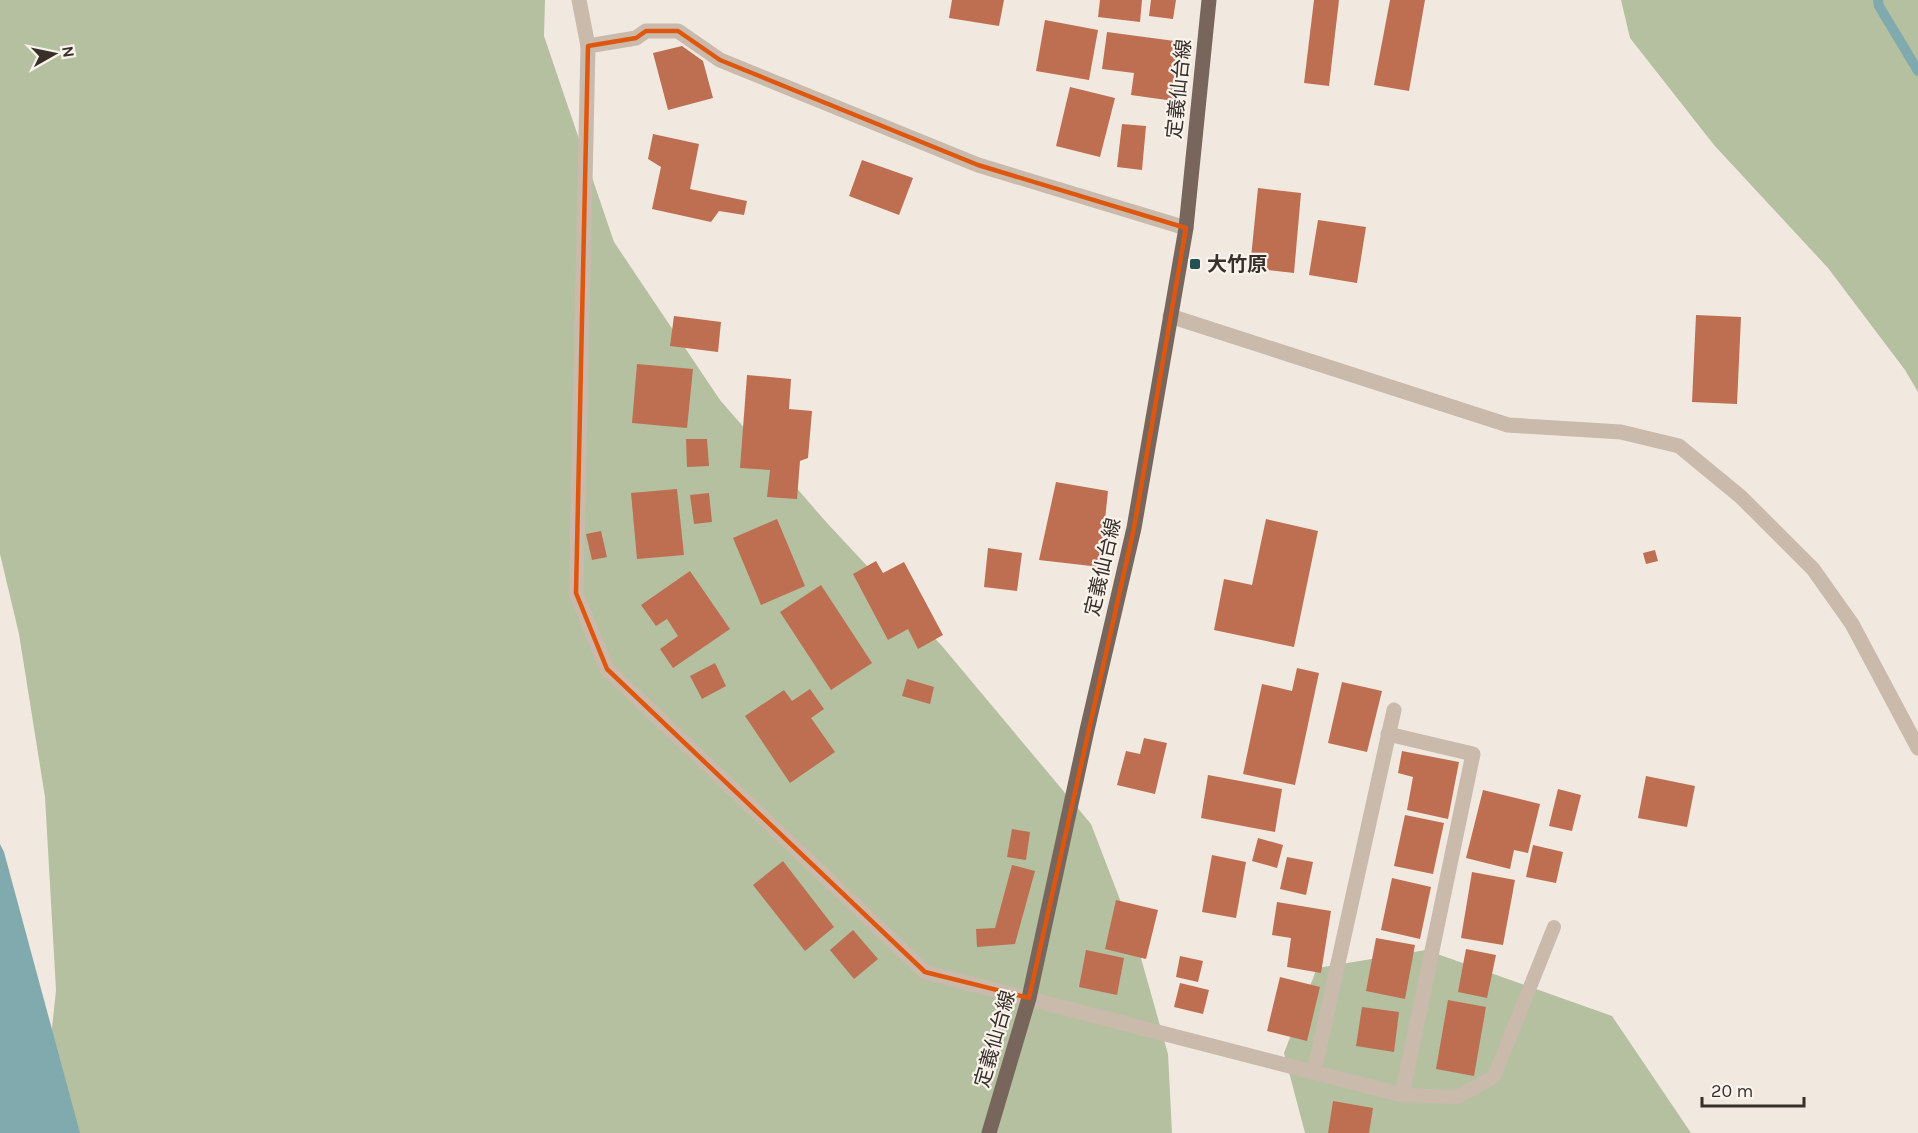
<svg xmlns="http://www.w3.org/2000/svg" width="1918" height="1133" viewBox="0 0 1918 1133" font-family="Karla,'Noto Sans JP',sans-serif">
<rect width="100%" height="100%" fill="#f1e9df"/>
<!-- green -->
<g fill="#b4c0a0">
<polygon points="0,0 545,0 544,36 614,242 720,400 827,523 942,646 1091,824 1137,944 1168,1054 1172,1133 41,1133 56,990 45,797 19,634 0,554"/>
<polygon points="1621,0 1918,0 1918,392 1905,370 1828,268 1714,145 1630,38"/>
<polygon points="1426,950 1612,1016 1691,1133 1305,1133 1284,1053 1317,968"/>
</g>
<!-- water -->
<polygon fill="#80aaad" points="0,844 4,852 80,1133 0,1133"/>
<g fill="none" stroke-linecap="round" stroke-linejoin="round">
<!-- stream -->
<polyline stroke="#80aaad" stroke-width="10" points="1878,0 1879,6 1918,71"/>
</g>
<!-- building -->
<g fill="#be6e51">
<polygon points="952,0 1004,0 999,26 949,18"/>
<polygon points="1100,0 1142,0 1140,22 1098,17"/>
<polygon points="1151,0 1176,0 1173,19 1149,16"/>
<polygon points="1314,0 1339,0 1329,86 1304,83"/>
<polygon points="1390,0 1425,0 1409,91 1374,85"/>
<polygon points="1045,20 1098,30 1089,80 1036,71"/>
<polygon points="1107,32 1182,42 1174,101 1131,95 1134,73 1102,69"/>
<polygon points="682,46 703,61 713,98 668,110 653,53"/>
<polygon points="1070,87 1115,98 1100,157 1056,146"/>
<polygon points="1122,124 1146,126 1142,170 1117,167"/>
<polygon points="653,134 699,144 690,189 747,201 744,215 719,211 711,222 652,209 661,167 648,159"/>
<polygon points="862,160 913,178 899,215 849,196"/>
<polygon points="1258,188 1301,193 1294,273 1250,268"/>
<polygon points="1318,220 1366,227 1357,283 1309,275"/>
<polygon points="1696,315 1741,317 1737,404 1692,402"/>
<polygon points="674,316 721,322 718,352 670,346"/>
<polygon points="637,364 693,369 687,428 632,423"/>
<polygon points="747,375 791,379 789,409 812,411 808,458 800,461 797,499 767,497 770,470 740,468"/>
<polygon points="686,439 707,439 709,466 687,467"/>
<polygon points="1056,482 1108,491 1100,567 1039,560"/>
<polygon points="677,489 684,555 637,559 631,493"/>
<polygon points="709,493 712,522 694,524 690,495"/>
<polygon points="777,519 805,586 761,605 733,538"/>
<polygon points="1266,519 1318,531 1294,647 1214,630 1224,579 1252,585"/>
<polygon points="601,531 607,557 592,560 586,534"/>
<polygon points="988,548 1022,553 1017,591 984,587"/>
<polygon points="1655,550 1658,561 1646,564 1643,553"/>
<polygon points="876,561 883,573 904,562 943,635 918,649 908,629 888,640 853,574"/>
<polygon points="690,571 730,629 673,668 660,649 678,636 667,619 656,626 641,605"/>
<polygon points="821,585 872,663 831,690 780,612"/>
<polygon points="715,663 726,686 702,699 690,676"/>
<polygon points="1297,668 1319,673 1295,785 1243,774 1262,684 1292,691"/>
<polygon points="907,679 934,687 930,704 902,696"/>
<polygon points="1342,682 1382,691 1367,752 1328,743"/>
<polygon points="810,689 824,709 811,718 835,752 790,783 745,716 784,690 792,701"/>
<polygon points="1144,738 1167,743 1155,794 1117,785 1126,751 1140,754"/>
<polygon points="1402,751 1459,762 1448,819 1407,810 1413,777 1398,773"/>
<polygon points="1208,775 1282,789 1275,832 1201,818"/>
<polygon points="1646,776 1695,786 1687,827 1638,818"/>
<polygon points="1558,789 1581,795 1572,831 1549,826"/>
<polygon points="1483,790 1540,804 1528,853 1514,850 1510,869 1466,858"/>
<polygon points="1405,815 1444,823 1433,874 1394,866"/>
<polygon points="1012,829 1030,832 1026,860 1007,857"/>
<polygon points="1258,838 1283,845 1277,868 1252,861"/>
<polygon points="1533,845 1563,852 1556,883 1526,877"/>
<polygon points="1212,855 1246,862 1236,918 1202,912"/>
<polygon points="1287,857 1313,862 1306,895 1280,889"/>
<polygon points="783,861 834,927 805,951 753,885"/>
<polygon points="1012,865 1035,871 1015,944 977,947 976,929 995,928"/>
<polygon points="1472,872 1515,880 1503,945 1461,938"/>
<polygon points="1392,878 1431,887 1420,939 1381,930"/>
<polygon points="1116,900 1158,910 1146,959 1105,949"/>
<polygon points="1277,902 1331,911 1321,973 1287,967 1291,938 1272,935"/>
<polygon points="853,930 878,959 854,979 830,950"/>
<polygon points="1376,938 1415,945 1405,999 1366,991"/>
<polygon points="1466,949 1496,955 1487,998 1458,992"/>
<polygon points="1086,950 1124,958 1117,995 1079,987"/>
<polygon points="1180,956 1203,961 1198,982 1176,977"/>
<polygon points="1280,977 1320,987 1307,1041 1267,1031"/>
<polygon points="1180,983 1209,990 1203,1014 1174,1007"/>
<polygon points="1448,1000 1486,1007 1474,1076 1436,1069"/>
<polygon points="1362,1007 1399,1012 1394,1052 1356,1046"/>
<polygon points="1333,1101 1373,1108 1369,1133 1328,1133"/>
</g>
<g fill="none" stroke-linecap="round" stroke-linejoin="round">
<!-- service -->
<polyline stroke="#c9baac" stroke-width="14" points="1402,1095 1457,1097 1494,1077 1554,927"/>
<!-- minor -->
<g stroke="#c9baac" stroke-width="15">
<polyline points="579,0 588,46 576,593 607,669 925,972 1402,1095 1473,754 1388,734"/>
<polyline points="588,46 636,38 646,31 678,31 720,60 978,165 1186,228"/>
<polyline points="1170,316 1508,425 1621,432 1679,446 1741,497 1813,569 1852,624 1918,748"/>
<polyline points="1314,1072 1394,710"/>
</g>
<!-- primary -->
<polyline stroke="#78665c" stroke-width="15" points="989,1133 1029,998 1087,730 1134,528 1186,228 1209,0"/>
</g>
<!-- marked area -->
<path fill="none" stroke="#df570e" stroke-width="4.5" stroke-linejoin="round" d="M 646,31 L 678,31 L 720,60 L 978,165 L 1186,228 L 1134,528 L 1029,998 L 925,972 L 607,669 L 576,593 L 588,46 L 636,38 Z"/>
<!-- markers -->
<rect fill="#225256" stroke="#f9f3ec" stroke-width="2" x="1189" y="258" width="12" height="12" rx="3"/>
<g text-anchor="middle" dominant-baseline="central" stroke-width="4.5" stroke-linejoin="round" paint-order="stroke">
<!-- street labels -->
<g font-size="20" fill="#372f2a" stroke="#f9f3ec">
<text transform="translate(1179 89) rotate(-84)">定義仙台線</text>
<text transform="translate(1103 567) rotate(-77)">定義仙台線</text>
<text transform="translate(995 1039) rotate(-74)">定義仙台線</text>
</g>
<!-- poi labels -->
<g font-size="20" font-weight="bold" fill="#372f2a" stroke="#f9f3ec" text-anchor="start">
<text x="1207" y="264">大竹原</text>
</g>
</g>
<!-- north arrow -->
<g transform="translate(54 54) rotate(81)" stroke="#f9f3ec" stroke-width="4.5" paint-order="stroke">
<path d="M0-4.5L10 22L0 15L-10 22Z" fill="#372f2a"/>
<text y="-9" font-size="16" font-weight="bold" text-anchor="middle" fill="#372f2a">N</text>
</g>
<!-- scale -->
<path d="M1702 1097v9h102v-9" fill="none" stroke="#372f2a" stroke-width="3"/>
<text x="1711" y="1097" font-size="18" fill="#372f2a" stroke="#f9f3ec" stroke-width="4.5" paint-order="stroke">20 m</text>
</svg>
